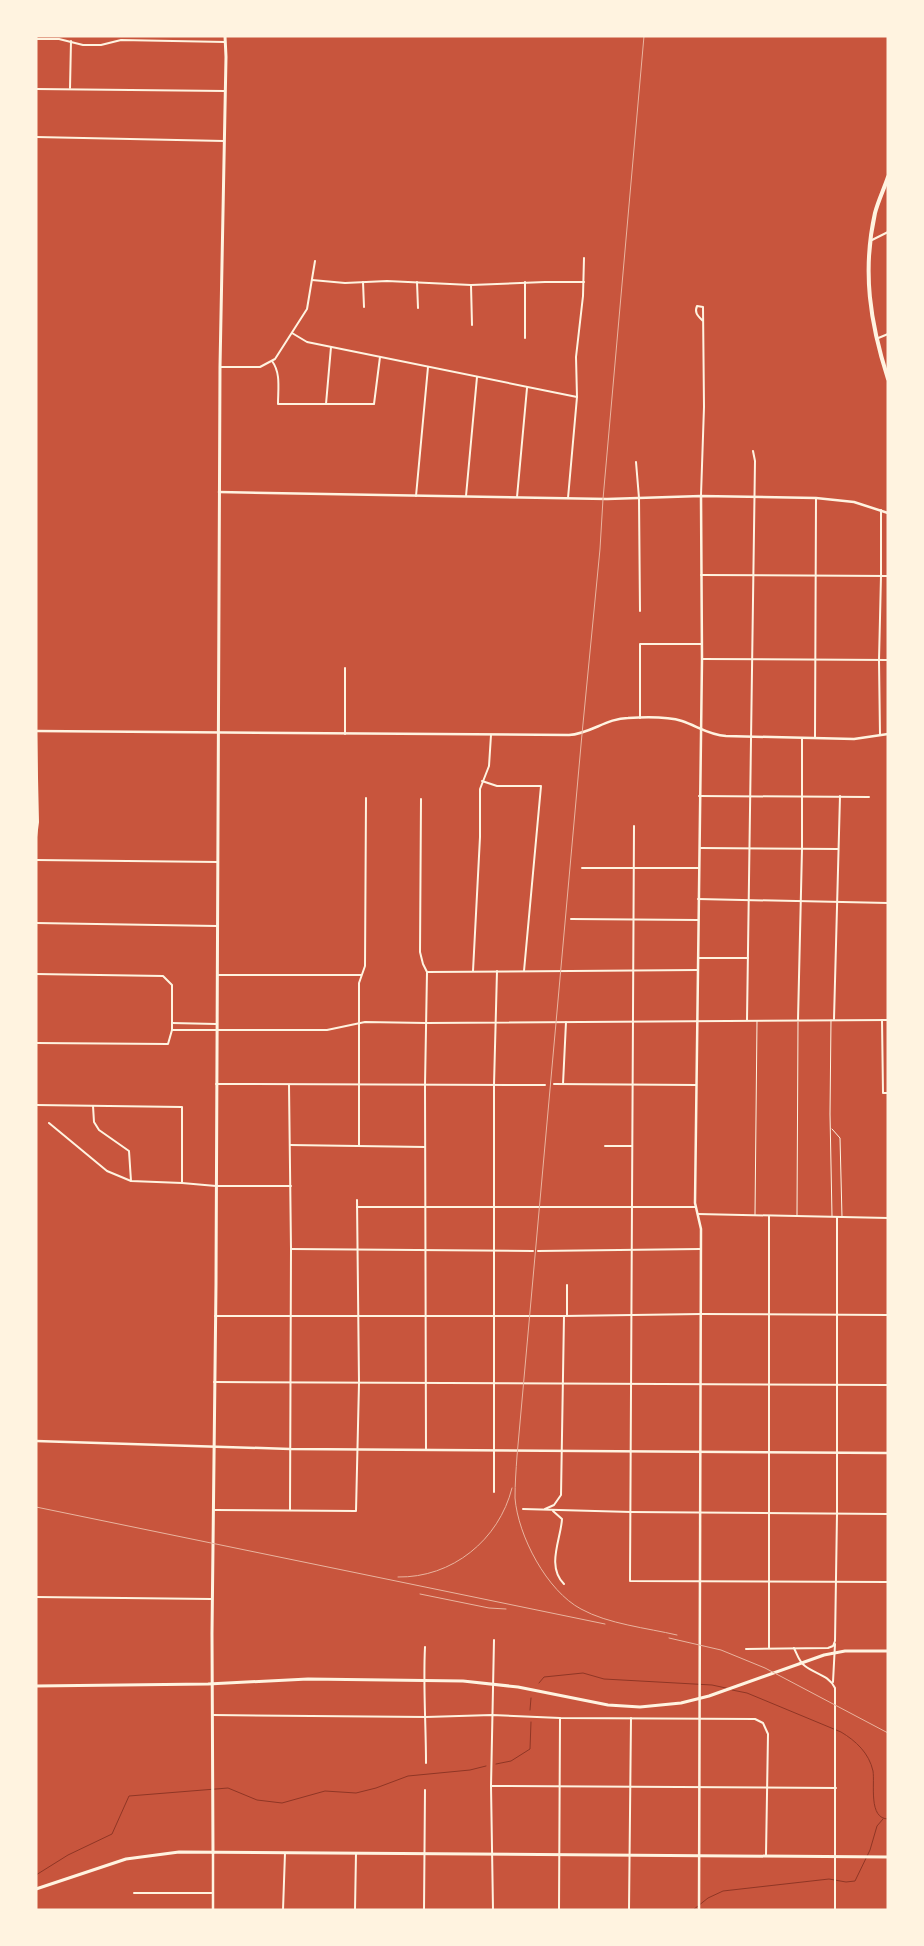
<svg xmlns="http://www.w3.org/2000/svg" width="924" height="1946" viewBox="0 0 924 1946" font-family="'Space Grotesk',sans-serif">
<rect width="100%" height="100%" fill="#c8553d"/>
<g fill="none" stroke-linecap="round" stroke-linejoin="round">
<!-- stream -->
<g stroke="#8f3625" stroke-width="1">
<polyline points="539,1683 544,1677 583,1673 604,1679 712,1685 726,1688"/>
<path d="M 732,1690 L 747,1693 L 841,1732 C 856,1741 869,1753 873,1771 C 875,1784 868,1819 888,1819"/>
<polyline points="530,1710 531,1698"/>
<polyline points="496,1764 511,1761 530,1749 531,1722"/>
<polyline points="36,1875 68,1855 112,1834 129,1796 228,1788 257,1800 282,1803 325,1791 356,1793 376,1788 408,1776 470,1770 486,1766"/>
<polyline points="693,1910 708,1898 723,1891 829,1879 846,1882 855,1881 870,1850 877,1826 883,1819"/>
</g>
<!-- service -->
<g stroke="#fff3e0" stroke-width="1">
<polyline points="831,1020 830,1114 832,1216"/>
<polyline points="832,1129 840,1138 842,1217"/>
<polyline points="755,1215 757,1021"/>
<polyline points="797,1216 798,1022"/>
</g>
<!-- minor -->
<g stroke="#fff3e0" stroke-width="2">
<polyline points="36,39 59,39 83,45 101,45 121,40 225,42"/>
<polyline points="70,88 71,41"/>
<polyline points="36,89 225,91"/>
<polyline points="36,137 224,141"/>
<polyline points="872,240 888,232"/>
<polyline points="312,280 345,283 387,281 471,285 545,282 584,282"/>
<polyline points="363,282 364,307"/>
<polyline points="417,282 418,308"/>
<polyline points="471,285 472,325"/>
<polyline points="888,289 888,317"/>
<polyline points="292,333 307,342 577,397"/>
<polyline points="525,338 525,282"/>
<polyline points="876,339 888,334"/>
<path d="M 272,361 C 281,373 278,389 278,404 L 374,404 L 380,357"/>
<polyline points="220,367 260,367 275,359 307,309 315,261"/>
<polyline points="326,404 331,347"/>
<polyline points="636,462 639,498 640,611"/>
<path d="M 701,495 L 704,407 L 703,307 L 697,306 C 694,313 698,316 703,321"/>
<polyline points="416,496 428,367"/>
<polyline points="466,496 477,377"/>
<polyline points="517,497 527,388"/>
<polyline points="568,498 577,397 576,357 583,296 584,258"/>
<polyline points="701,575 888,576"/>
<polyline points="702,659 888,660"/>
<polyline points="345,668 345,734"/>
<polyline points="640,718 640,644 701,644"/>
<polyline points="36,733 38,822 36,837"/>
<polyline points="880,735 879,660 881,576 881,510"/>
<polyline points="815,738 816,498"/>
<polyline points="482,781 497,786 541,786 524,971"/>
<polyline points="699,796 869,797"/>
<polyline points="421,799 420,952 423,964 427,972 425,1085 426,1450"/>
<polyline points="634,826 630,1581 888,1582"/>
<polyline points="701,848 838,849"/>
<polyline points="36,860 218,862"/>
<polyline points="582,868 699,868"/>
<polyline points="698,899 888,903"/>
<polyline points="571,919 698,920"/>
<polyline points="36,923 217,926"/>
<polyline points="698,958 748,958"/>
<polyline points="473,971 480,837 480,789 489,766 491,735"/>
<polyline points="427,972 697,970"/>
<polyline points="36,974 163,976 172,985 172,1030 168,1044 36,1043"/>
<polyline points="217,975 361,975"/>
<polyline points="834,1019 840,796"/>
<polyline points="747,1020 755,461 753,451"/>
<polyline points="798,1020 802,849 802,739"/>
<polyline points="882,1020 883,1093 888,1093"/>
<polyline points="172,1023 216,1024"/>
<polyline points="172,1030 327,1030 365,1022 426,1023 888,1020"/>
<polyline points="216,1084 545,1085"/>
<polyline points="554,1084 696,1085"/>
<polyline points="563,1084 566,1022"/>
<polyline points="289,1085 291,1249 290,1510"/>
<polyline points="36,1105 182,1107 182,1183"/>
<polyline points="93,1106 94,1122 99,1130 129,1151 131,1181"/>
<polyline points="49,1123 107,1171 131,1181 182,1183 216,1186 291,1186"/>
<polyline points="290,1145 425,1147"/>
<polyline points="359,1146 359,983 365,966 366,798"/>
<polyline points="605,1146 632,1146"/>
<polyline points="357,1207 696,1207"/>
<polyline points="698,1214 888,1218"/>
<polyline points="291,1249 533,1251"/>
<polyline points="538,1251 700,1249"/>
<polyline points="215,1316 564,1316 701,1314 888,1315"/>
<polyline points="567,1316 567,1285"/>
<polyline points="214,1382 888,1385"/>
<polyline points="494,1492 494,1085 497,971"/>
<polyline points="523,1509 631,1512 888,1514"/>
<polyline points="545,1509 554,1505 561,1495 564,1316"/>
<polyline points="215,1510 356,1511 359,1383 357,1200"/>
<path d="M 553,1511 L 562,1519 C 561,1539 546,1566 564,1584"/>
<polyline points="36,1597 211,1599"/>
<path d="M 425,1647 C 423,1686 426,1724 426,1763"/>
<polyline points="769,1648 769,1216"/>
<path d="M 794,1648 C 797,1654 799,1662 805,1666 C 815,1674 829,1675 835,1688 L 835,1910"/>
<polyline points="746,1649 828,1648 833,1646 835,1641 837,1514 837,1217"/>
<polyline points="833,1682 835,1644"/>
<polyline points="213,1715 426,1717 492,1715 560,1718 755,1719 763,1723 768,1734 766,1855"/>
<polyline points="491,1786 836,1788"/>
<polyline points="134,1893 213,1893"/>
<polyline points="283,1910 285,1853"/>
<polyline points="355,1910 356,1853"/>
<polyline points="424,1910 425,1790"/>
<polyline points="493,1910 491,1786 494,1640"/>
<polyline points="559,1910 560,1718"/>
<polyline points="629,1910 631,1718"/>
</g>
<!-- tertiary -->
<g stroke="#fff3e0" stroke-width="2.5">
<polyline points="219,492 607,499 701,496 816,498 854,502 888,513"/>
<path d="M 36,731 L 569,735 C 590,734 607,718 628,718 C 645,717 666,716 682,721 C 697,726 709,735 726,736 L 854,739 L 888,734"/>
<polyline points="36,1441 290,1449 888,1453"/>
<polyline points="213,1910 213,1853"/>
<polyline points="699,1910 701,1229 695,1203 702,659 701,496"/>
</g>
<!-- secondary -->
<g stroke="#fff3e0" stroke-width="3">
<polyline points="213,1853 212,1634 216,1284 220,367 226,57 225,36"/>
<polyline points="36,1889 126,1859 179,1852 888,1857"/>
</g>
<!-- primary -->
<polyline stroke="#fff3e0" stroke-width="3" points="36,1686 208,1684 308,1679 463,1681 518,1687 608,1705 640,1707 681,1703 709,1696 824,1655 845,1651 888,1651"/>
<!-- trunk -->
<path stroke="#fff3e0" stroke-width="4" d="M 888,177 C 884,189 878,201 875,213 C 862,271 870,323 888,379"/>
<!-- rail -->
<g stroke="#e9b49f" stroke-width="1">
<path d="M 644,36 L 603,499 L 600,549 L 582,734 L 517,1456 C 516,1470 515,1484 515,1498 C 518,1536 547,1591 581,1609 C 608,1624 647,1628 677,1635"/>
<polyline points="36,1507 605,1624"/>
<path d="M 398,1577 C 452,1578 499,1540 512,1488"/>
<polyline points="420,1594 489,1608 506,1609"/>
<polyline points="669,1638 721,1650 765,1668 888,1733"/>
</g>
</g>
<!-- border -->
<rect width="924" height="1946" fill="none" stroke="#fff3e0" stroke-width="75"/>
</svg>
